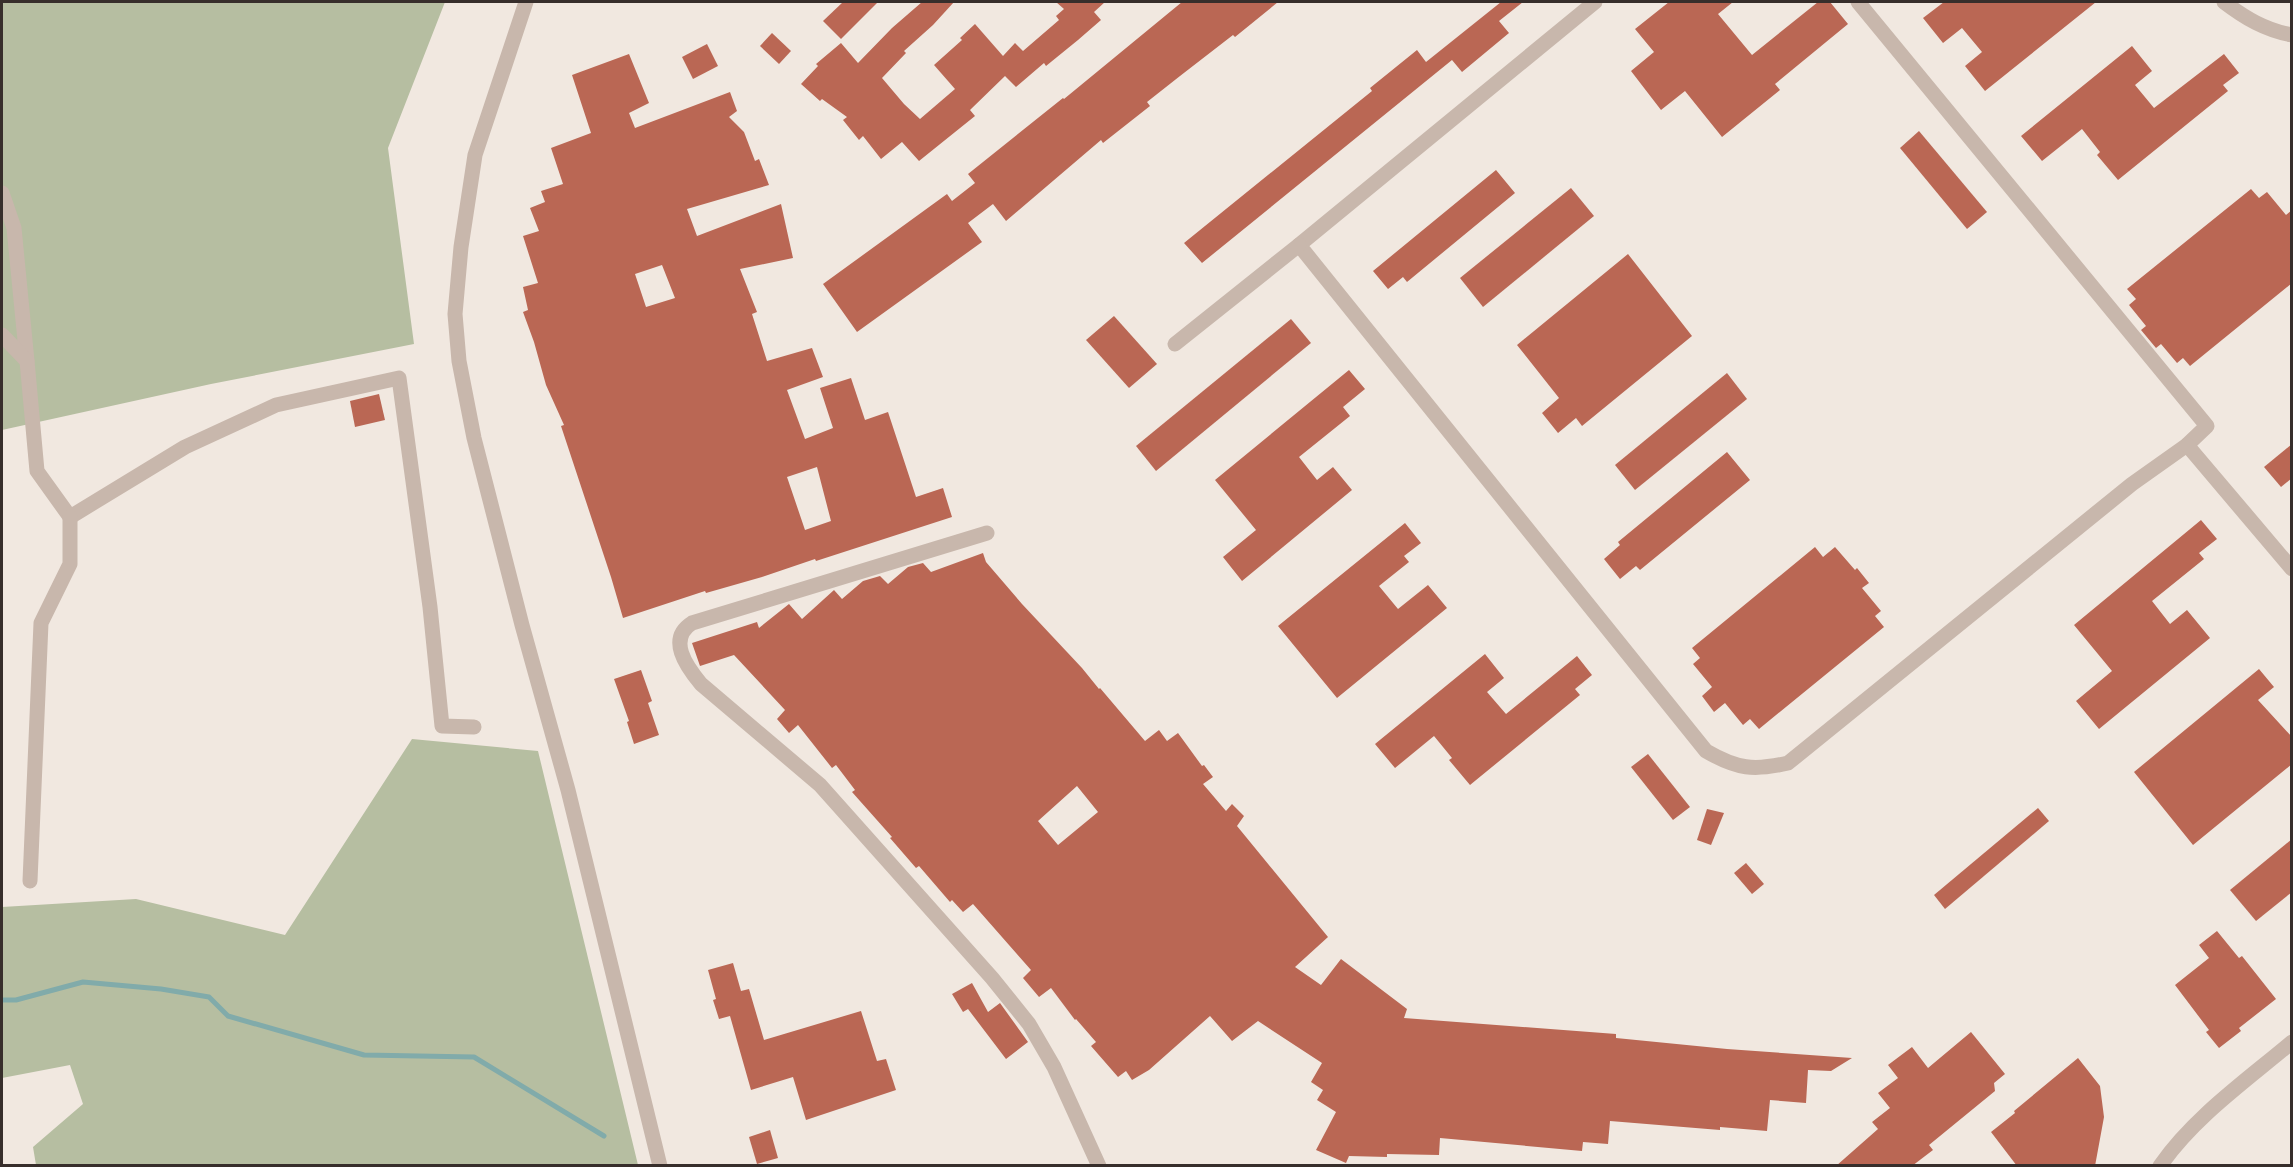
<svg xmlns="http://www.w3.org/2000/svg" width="2293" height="1167" viewBox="0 0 2293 1167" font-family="Raleway,sans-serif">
<rect width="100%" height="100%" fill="#f1e8e0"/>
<!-- green -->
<g fill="#b6bea1">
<polygon points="2,2 445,2 388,148 414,344 211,384 2,430"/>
<polygon points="412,739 538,751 638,1165 36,1165 33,1147 83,1104 70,1065 2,1078 2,907 136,899 285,935"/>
</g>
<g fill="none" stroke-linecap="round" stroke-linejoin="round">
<!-- stream -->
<polyline stroke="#81abaa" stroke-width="5" points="2,1000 16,1000 83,982 161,989 209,997 228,1016 364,1055 474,1057 604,1136"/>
</g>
<!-- building -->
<g fill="#ba6754" fill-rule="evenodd">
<polygon points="843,2 878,2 841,39 823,21"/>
<polygon points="922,2 954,2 933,25 904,51 906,53 882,78 904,104 920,119 955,89 934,65 962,40 960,38 975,24 1003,56 1015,43 1023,51 1059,20 1056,16 1064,9 1056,2 1105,2 1094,12 1101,20 1078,40 1046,66 1044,63 1016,87 1005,76 970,110 975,116 919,161 902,142 881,159 863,136 859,140 843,120 847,117 822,99 820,101 801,84 818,66 816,64 841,43 858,63 892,28"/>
<polygon points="1182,2 1278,2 1235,37 1233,35 1180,76 1147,102 1150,106 1103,143 1101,140 1006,221 993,204 968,223 982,242 857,332 823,284 947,194 952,201 975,183 968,174 1063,98 1064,99"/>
<polygon points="1501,2 1523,2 1499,21 1509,33 1462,72 1452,60 1202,263 1184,243 1372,91 1370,88 1417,50 1426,62"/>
<polygon points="1669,2 1733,2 1718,14 1752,55 1818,2 1830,2 1848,24 1775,84 1780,90 1722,137 1685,91 1661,110 1631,71 1654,52 1635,29"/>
<polygon points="1944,2 2096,2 1985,91 1965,66 1982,52 1962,28 1943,43 1923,18"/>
<polygon points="772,33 791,51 779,64 760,46"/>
<polygon points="707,44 718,66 693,79 682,57"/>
<polygon points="2132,46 2152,71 2135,85 2154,108 2224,54 2239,73 2223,85 2228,91 2118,180 2097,155 2100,152 2082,129 2042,161 2021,136"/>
<path d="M 629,54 L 649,103 L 629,113 L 635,128 L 730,92 L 737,111 L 729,117 L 744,132 L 755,161 L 759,159 L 769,185 L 687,209 L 697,236 L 781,204 L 793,258 L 740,269 L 757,312 L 752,314 L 767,361 L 812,348 L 823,377 L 787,390 L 805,439 L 833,428 L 820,388 L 851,378 L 865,420 L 888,412 L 916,497 L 943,488 L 952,517 L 816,561 L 815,559 L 762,577 L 706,593 L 705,591 L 623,618 L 611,577 L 561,426 L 564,425 L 546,385 L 534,342 L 523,312 L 528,310 L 523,287 L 538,283 L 523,236 L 539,231 L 530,208 L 545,202 L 541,191 L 563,184 L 551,148 L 591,133 L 572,75 ZM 662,265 L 675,298 L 646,307 L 635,274 ZM 817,467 L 831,521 L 805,530 L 787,477 Z"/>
<polygon points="1919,131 1987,212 1967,229 1900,148"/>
<polygon points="1496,170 1515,193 1407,282 1403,277 1388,289 1373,271"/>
<polygon points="1571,188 1594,216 1483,307 1460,278"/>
<polygon points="2251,189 2259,198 2267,192 2286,215 2292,210 2292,283 2190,366 2183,358 2177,363 2161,344 2156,348 2141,330 2146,326 2129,305 2136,299 2127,289"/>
<polygon points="1628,254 1692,336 1582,426 1576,418 1558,433 1542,413 1559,398 1517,345"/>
<polygon points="1114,316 1157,364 1129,388 1086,340"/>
<polygon points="1291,319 1311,343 1156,471 1136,446"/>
<polygon points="1349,370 1365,389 1343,407 1350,416 1299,457 1317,480 1333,467 1352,490 1242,581 1223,557 1256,530 1215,480"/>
<polygon points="1727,373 1747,399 1635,490 1615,465"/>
<polygon points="379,394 385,420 355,427 350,401"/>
<polygon points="2292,444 2292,478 2281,487 2264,467"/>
<polygon points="1727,452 1750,480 1640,570 1636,566 1620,579 1604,559 1620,545 1618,542"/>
<polygon points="2201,520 2217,539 2199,553 2204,559 2152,601 2170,624 2187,610 2210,638 2099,729 2076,701 2112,671 2074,625"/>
<polygon points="1405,523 1421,543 1404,556 1409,562 1379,586 1398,609 1428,585 1447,608 1337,698 1278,626"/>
<polygon points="1815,547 1823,557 1835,547 1855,570 1857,568 1869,583 1862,588 1881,611 1875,616 1884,627 1759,729 1750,719 1743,725 1725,703 1714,712 1702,696 1712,687 1693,664 1700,658 1692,648"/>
<path d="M 983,553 L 986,562 L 1022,604 L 1082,668 L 1099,689 L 1100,688 L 1145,741 L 1159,730 L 1167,741 L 1178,733 L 1202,766 L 1204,765 L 1213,777 L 1203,784 L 1226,811 L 1232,804 L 1244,816 L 1237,826 L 1328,937 L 1295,967 L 1321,985 L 1341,959 L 1407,1009 L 1404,1018 L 1616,1034 L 1616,1038 L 1727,1049 L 1852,1058 L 1831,1071 L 1808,1070 L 1806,1103 L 1770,1100 L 1767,1131 L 1720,1127 L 1720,1130 L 1610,1121 L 1608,1144 L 1583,1142 L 1582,1151 L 1440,1138 L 1439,1155 L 1387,1154 L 1387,1157 L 1349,1156 L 1346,1163 L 1316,1150 L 1336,1112 L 1317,1100 L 1323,1090 L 1311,1082 L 1322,1063 L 1258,1021 L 1232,1041 L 1210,1016 L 1149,1070 L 1132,1080 L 1126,1071 L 1118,1077 L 1091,1046 L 1096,1042 L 1076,1019 L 1075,1020 L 1051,988 L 1039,997 L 1023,978 L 1031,970 L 973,904 L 963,912 L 952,900 L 950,902 L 919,866 L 916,868 L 890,838 L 892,837 L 852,792 L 855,790 L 836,765 L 832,768 L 798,725 L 789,733 L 777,719 L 785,710 L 734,655 L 700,666 L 692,643 L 757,622 L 759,628 L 789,604 L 802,619 L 834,590 L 842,599 L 863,581 L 880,576 L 888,584 L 908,567 L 923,563 L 931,572 ZM 1077,786 L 1098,812 L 1058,845 L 1038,821 Z"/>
<polygon points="1485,654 1504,678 1487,692 1506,714 1577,656 1592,675 1575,689 1580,695 1470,785 1449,760 1452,758 1434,736 1395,768 1375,744"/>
<polygon points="2259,669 2274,687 2258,700 2292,737 2292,764 2193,845 2134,772"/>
<polygon points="641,670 652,701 648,703 659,735 634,744 627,722 629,721 614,679"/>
<polygon points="1648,754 1690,807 1673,820 1631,767"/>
<polygon points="2038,808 2049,821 1945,909 1934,895"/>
<polygon points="1707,809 1724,813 1711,845 1697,840"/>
<polygon points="2292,839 2292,892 2256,921 2230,890"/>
<polygon points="1746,863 1764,884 1752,894 1734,873"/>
<polygon points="2217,931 2239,958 2242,956 2276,999 2239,1028 2241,1031 2219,1048 2206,1032 2209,1030 2175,985 2209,958 2199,945"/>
<polygon points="733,963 741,991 749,989 764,1040 861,1011 877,1061 886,1059 896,1090 806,1120 793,1077 751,1090 730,1016 719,1019 713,1000 716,999 708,970"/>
<polygon points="972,983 988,1012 1000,1003 1028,1042 1006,1059 968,1009 963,1012 952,994"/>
<polygon points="1971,1032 2005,1074 1994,1083 1995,1091 1929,1145 1933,1150 1912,1166 1836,1166 1878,1129 1872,1122 1890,1108 1878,1093 1898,1078 1888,1065 1912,1047 1928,1068"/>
<polygon points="2078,1058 2100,1086 2104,1117 2095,1166 2017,1166 1991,1132 2015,1113 2014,1111"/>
<polygon points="770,1130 778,1158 757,1164 749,1137"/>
</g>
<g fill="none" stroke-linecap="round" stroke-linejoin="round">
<!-- minor -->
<g stroke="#c8b7ac" stroke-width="15">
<polyline points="526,2 475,155 461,247 455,314 459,361 474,438 522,625 568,790 660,1166"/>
<path d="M 1595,2 L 1299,245 L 1706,751 C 1737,769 1754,771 1788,763 L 2132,484 L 2187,445 L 2207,426 L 1858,2"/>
<path d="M 2224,2 C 2245,18 2265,30 2292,35"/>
<polyline points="2,193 14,228 27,361"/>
<polyline points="2,335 27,361 37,471 70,517 185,447 276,405 399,378 430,607 442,726 474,727"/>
<polyline points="1175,344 1299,245"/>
<polyline points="2187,445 2292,569"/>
<path d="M 987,533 L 692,623 C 667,639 686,666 701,684 L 820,785 L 992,978 L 1029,1024 L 1054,1067 L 1099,1166"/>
<polyline points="30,881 41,623 70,564 70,517"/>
<path d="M 2160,1166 C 2194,1117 2247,1080 2292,1042"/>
</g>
</g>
<!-- border -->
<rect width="2293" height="1167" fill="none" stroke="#372e2b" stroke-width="6"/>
</svg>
